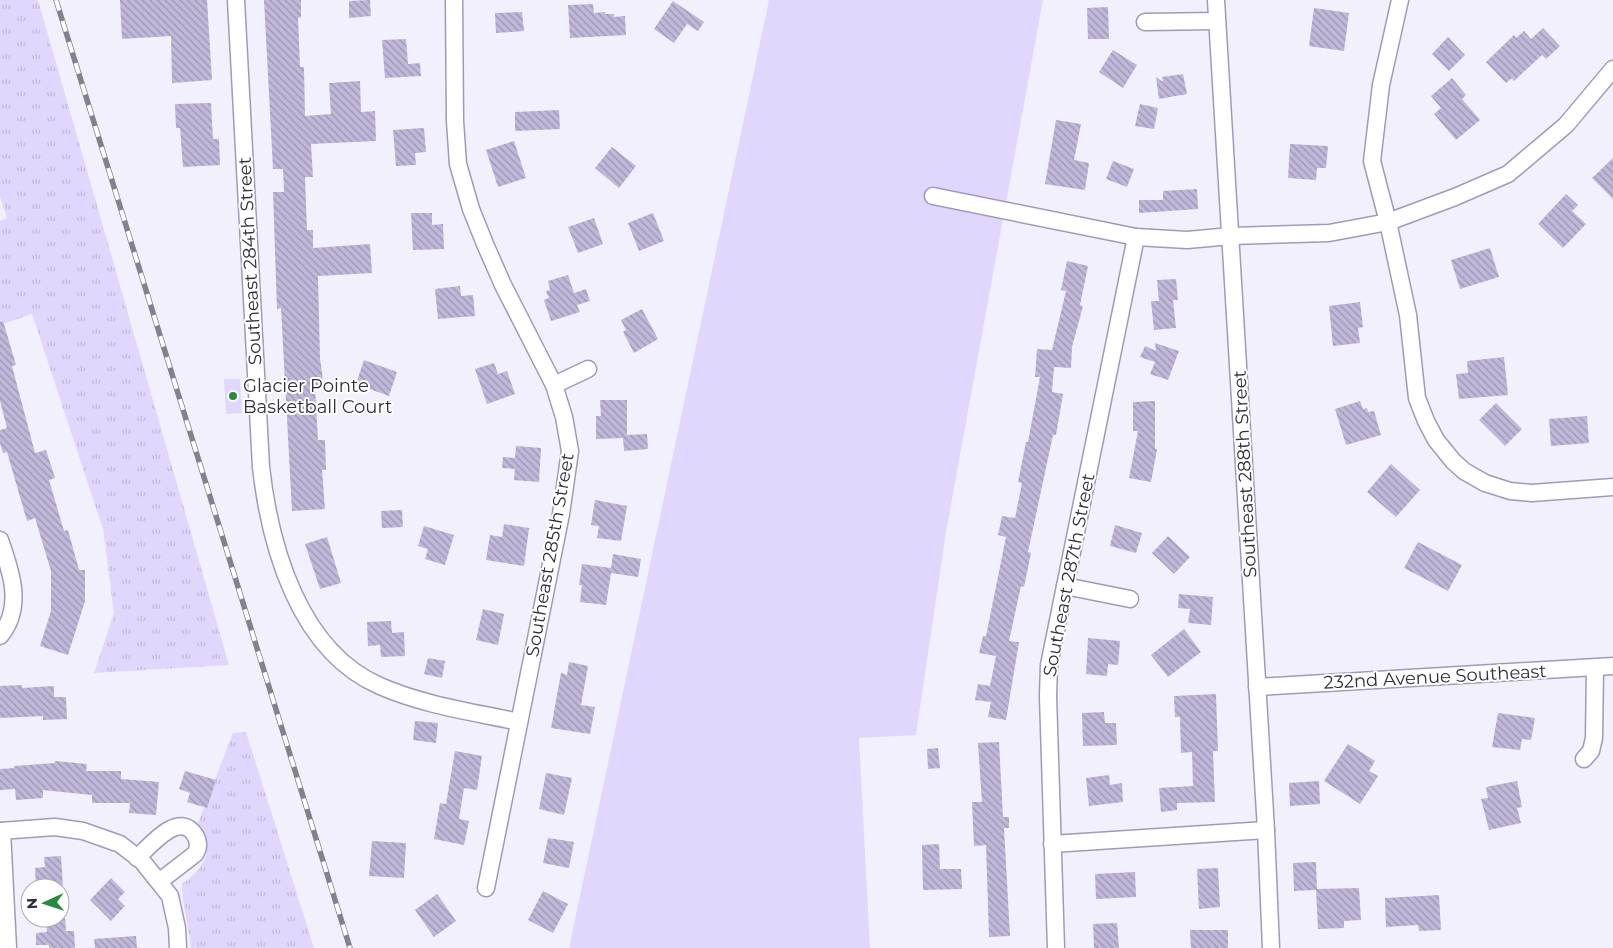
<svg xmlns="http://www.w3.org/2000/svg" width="1613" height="948" viewBox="0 0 1613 948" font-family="Montserrat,sans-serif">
<defs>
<pattern id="park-tufts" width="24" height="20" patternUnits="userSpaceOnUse" patternTransform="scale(1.25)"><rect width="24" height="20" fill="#e1d7fc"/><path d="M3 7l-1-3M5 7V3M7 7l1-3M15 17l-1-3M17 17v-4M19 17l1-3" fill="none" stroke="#c1b9d9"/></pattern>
<pattern id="building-back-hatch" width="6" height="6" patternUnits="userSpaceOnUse" patternTransform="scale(1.25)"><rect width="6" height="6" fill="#c0b7d9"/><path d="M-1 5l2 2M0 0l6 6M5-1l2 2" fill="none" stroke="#9c95b1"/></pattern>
</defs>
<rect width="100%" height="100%" fill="#f3f0fe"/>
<!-- green -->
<g fill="#e1d7fc">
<polygon points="769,0 1043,0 946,532 916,735 859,738 870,948 569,948"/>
<polygon points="224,379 240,379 242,413 226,414"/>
</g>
<!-- park -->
<g fill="url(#park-tufts)">
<polygon points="0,0 38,0 229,665 94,673 114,613 103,529 32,314 0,325 0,221 7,218 0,196"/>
<path d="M 246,732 L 314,948 L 191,948 C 189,926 182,905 182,884 C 207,865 214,853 198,823 L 233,733 Z"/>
</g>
<!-- building -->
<g fill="url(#building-back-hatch)">
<polygon points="120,0 207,0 212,80 172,83 171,36 122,39"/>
<polygon points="264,0 301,0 301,17 298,18 300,67 304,67 305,116 331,114 329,83 360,81 361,112 375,111 376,141 311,144 313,177 305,177 307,230 313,230 313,248 370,244 372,273 318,276 320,358 324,388 315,388 318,440 325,440 326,470 322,470 325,509 292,511 281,308 277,309 273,192 284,192 283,169 273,169"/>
<polygon points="370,0 371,16 349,18 349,1"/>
<polygon points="673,1 704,22 698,31 687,24 674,43 654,29"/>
<polygon points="593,4 594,13 605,12 605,14 614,14 614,17 625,16 626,35 570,38 568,5"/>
<polygon points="1108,7 1109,39 1088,39 1087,8"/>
<polygon points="1314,8 1349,13 1344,51 1309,46"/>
<polygon points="522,12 524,31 496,33 495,13"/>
<polygon points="1543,28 1560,46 1546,59 1542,55 1514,81 1512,78 1506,83 1486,62 1514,35 1516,38 1524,31 1531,39"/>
<polygon points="1448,37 1465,55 1449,71 1432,54"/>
<polygon points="406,39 408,64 420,63 421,76 385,78 382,40"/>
<polygon points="1113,50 1137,65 1123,88 1099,72"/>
<polygon points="1183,74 1187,94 1159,99 1156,77 1163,82 1162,77"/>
<polygon points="1452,78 1466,95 1462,99 1480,120 1456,140 1434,114 1441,108 1431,96"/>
<polygon points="211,103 213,139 219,139 220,165 183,167 180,128 176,128 175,104"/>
<polygon points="1140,104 1158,108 1154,129 1135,126"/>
<polygon points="559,110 560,129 515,131 515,112"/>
<polygon points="1056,120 1081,124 1074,160 1089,163 1085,190 1045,184"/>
<polygon points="424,128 426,152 415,153 416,165 396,166 393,130"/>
<polygon points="514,141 526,178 498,187 486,150"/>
<polygon points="1290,144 1328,146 1326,168 1317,168 1316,180 1288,178"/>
<polygon points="612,147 636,166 619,188 595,168"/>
<polygon points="1613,158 1613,199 1592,178"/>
<polygon points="1113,161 1134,169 1127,187 1106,179"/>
<polygon points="1197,189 1198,209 1139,213 1139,200 1163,200 1163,191"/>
<polygon points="1566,194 1578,205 1572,211 1586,224 1563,248 1538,224"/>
<polygon points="411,213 432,213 432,225 443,224 444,249 413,250"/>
<polygon points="653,213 664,241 639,251 628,223"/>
<polygon points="594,218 603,244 578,253 568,227"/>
<polygon points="1490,248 1499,277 1460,289 1451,260"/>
<polygon points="1067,261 1088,266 1080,305 1083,306 1072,347 1071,368 1054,367 1052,392 1063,394 1056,435 1053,435 1028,552 1031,553 1024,587 1021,586 1009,641 1019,642 1006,720 988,717 991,702 975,700 978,684 990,686 996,656 979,653 983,636 986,636 1006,537 998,535 1002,516 1015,518 1022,483 1018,482 1026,442 1028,442 1040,377 1035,377 1037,349 1052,350 1066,291 1061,290"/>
<polygon points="568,275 574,293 586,289 590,301 577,305 580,312 551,321 544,300 549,298 546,291 550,290 548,281"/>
<polygon points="1176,279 1178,300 1173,300 1176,328 1154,330 1151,301 1159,301 1157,280"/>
<polygon points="460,286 461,296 473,295 475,316 438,319 435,289"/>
<polygon points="1360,302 1363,327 1358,328 1360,343 1333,346 1329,306"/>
<polygon points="642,309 658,339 634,353 623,332 626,330 621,320"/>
<polygon points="3,321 16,365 12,366 35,453 46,450 55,478 49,480 64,531 68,530 79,570 85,570 85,601 68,655 40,646 51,611 51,571 35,518 27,521 7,452 3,453 0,443 0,430 7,428 0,401 0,322"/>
<polygon points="1155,343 1179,351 1168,380 1150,374 1155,362 1140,357 1145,346 1156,351"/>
<polygon points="1504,357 1508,395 1459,399 1456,374 1468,373 1467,361"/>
<polygon points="364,360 397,372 389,396 356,384"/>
<polygon points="494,363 498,374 507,371 515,394 487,404 475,369"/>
<polygon points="600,400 627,400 627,435 647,434 648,449 624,451 623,438 596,439 596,416 601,416"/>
<polygon points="1155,401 1155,449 1157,449 1151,482 1129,478 1138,431 1133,431 1133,402"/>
<polygon points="1360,401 1363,409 1367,408 1368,412 1374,411 1381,435 1346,445 1335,409"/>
<polygon points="1496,403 1522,429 1505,446 1479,420"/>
<polygon points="1587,416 1589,443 1551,446 1549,419"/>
<polygon points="516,446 541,448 539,482 514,480 515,469 502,468 503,457 515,458"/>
<polygon points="1391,464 1420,490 1396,517 1367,492"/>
<polygon points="595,500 627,506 621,541 597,538 599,526 591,525"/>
<polygon points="402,510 403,527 382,528 381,511"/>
<polygon points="504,524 529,528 524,566 486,560 490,535 502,537"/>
<polygon points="1115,525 1142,533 1136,553 1110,546"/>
<polygon points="424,526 454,535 445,565 425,559 428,549 418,546"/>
<polygon points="1168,536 1190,557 1174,574 1152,553"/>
<polygon points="327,537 341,583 320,589 305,544"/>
<polygon points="1418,542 1462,565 1448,591 1404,568"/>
<polygon points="613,554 641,559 638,577 611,573 606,605 580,602 582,585 579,585 582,564 611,568"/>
<polygon points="1179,594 1213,597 1211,625 1188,623 1190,609 1178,608"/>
<polygon points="483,609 504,614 498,645 476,640"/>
<polygon points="391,621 392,633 404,632 405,656 381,657 380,645 368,646 367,622"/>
<polygon points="1184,629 1201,652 1168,677 1151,655"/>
<polygon points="1088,638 1120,641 1118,665 1108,664 1107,676 1086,674"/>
<polygon points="428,658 445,661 442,678 424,674"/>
<polygon points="569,662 588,666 581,705 595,707 590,734 551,728 561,673 567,675"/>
<polygon points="22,685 22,688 54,686 54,697 66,697 67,719 43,720 43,716 0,718 0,686"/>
<polygon points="1216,694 1218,751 1213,751 1215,802 1177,803 1177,810 1161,812 1159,788 1193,786 1192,752 1181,753 1180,717 1175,717 1174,696"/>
<polygon points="1104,712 1105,723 1116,723 1117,745 1083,746 1082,713"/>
<polygon points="1498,713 1535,718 1531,740 1522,739 1520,750 1492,747"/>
<polygon points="415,721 438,723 436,743 413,740"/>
<polygon points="999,742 1003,817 1009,817 1009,828 1004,828 1010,936 989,937 986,845 974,846 972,802 982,802 978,743"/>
<polygon points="1348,744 1375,761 1369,771 1378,776 1360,804 1324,781"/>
<polygon points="938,748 940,768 928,769 927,749"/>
<polygon points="455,751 482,756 477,790 464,788 459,819 469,821 464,845 434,839 440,803 446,804"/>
<polygon points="55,761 87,764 86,771 121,771 121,779 159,782 156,815 129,813 130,803 92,803 92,795 43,790 43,798 16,800 15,789 0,790 0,769 14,768 14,766 55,763"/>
<polygon points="185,771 216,780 207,808 187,802 190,793 179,789"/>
<polygon points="546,773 572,778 564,815 539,809"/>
<polygon points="1109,775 1110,785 1122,783 1123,802 1089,806 1086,778"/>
<polygon points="1319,781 1320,804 1290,806 1289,783"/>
<polygon points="1517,781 1522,807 1517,808 1521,823 1489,830 1481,799 1488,798 1486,787"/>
<polygon points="548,838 574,842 569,868 543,863"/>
<polygon points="372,841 406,843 404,878 369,876"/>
<polygon points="939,844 940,869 961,869 962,889 923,890 922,845"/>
<polygon points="61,856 63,887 36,888 35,868 45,867 44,857"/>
<polygon points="1316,862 1317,889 1359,888 1361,920 1344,921 1344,928 1318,929 1316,890 1294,891 1293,863"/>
<polygon points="1218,868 1220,907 1199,909 1197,869"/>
<polygon points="1135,872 1136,897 1096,899 1095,874"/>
<polygon points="111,878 125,892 118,899 125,906 111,921 90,900"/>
<polygon points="543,891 568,904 553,933 528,920"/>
<polygon points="437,894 456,921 434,937 415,910"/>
<polygon points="1439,895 1441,930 1419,931 1418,925 1386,927 1385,898"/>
<polygon points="46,918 65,918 66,931 74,931 75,948 49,948 49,945 36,945 36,933 47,932"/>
<polygon points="1117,923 1119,948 1094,948 1093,924"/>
<polygon points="1190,930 1228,930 1228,948 1191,948"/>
<polygon points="136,936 137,948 95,948 94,939"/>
</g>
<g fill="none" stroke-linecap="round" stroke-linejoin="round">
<defs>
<g id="minor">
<path d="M 236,0 L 261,467 C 270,547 299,651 380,686 C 423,705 473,712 519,722"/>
<polyline points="454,0 455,121 458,164 471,209 485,244 503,285 554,385 564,417 570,451 561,514 486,888"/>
<polyline points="1216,0 1266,830 1271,948"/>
<polyline points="1400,0 1381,85 1372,161 1388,222 1408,315 1417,398 1426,421 1436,440 1453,461 1464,471 1485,483 1510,491 1532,493 1613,487"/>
<polyline points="1145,22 1216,21"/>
<polyline points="933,196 1136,237 1187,240 1231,236 1329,233 1388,222 1455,197 1508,174 1566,125 1613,69"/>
<polyline points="554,385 588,369"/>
<path d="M 0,540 C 11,571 24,607 0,636"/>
<polyline points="1065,586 1130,599"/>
<polyline points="1257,687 1613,666"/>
<polyline points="1584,759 1591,751 1594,738 1595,668"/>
<polyline points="0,831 55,827 83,831 120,844 142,861 170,896 177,928 178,948"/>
<polyline points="2,831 8,948"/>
<polyline points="1052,844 1266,830"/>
<path d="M 137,858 C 151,845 179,810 195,835 C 199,842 199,848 195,854 L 160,881"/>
<polyline points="1056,948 1048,696 1049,665 1136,237"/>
</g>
</defs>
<!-- minor casing -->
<use href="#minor" stroke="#a299ba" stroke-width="19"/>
<!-- minor -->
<use href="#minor" stroke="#fff" stroke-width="16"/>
<defs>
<polyline id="rail" points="56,0 350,948"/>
</defs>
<!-- rail casing -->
<use href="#rail" stroke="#84808e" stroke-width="5.5"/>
<!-- rail -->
<use href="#rail" stroke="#fff" stroke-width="4" stroke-dasharray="11" stroke-linecap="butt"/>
</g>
<!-- markers -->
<circle fill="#298a3d" stroke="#fff" stroke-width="2" cx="233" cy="396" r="5"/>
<g text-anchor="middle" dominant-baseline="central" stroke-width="4" stroke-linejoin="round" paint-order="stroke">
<!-- street labels -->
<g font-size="18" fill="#302c3a" stroke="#fff">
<text transform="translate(250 261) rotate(-93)">Southeast 284th Street</text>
<text transform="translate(1245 474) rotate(-93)">Southeast 288th Street</text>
<text transform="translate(550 555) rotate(-80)">Southeast 285th Street</text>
<text transform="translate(1069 575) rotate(-79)">Southeast 287th Street</text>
<text transform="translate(1435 677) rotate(-3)">232nd Avenue Southeast</text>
</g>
<!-- poi labels -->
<g font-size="18" fill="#302c3a" stroke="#fff" text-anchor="start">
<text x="243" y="386">Glacier Pointe<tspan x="243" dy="21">Basketball Court</tspan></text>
</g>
</g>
<!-- north arrow -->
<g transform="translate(45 903) rotate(267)"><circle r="24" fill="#ffffff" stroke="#acabb0"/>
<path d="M0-4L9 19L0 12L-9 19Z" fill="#298a3d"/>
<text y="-8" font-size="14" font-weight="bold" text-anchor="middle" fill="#302c3a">N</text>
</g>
</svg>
